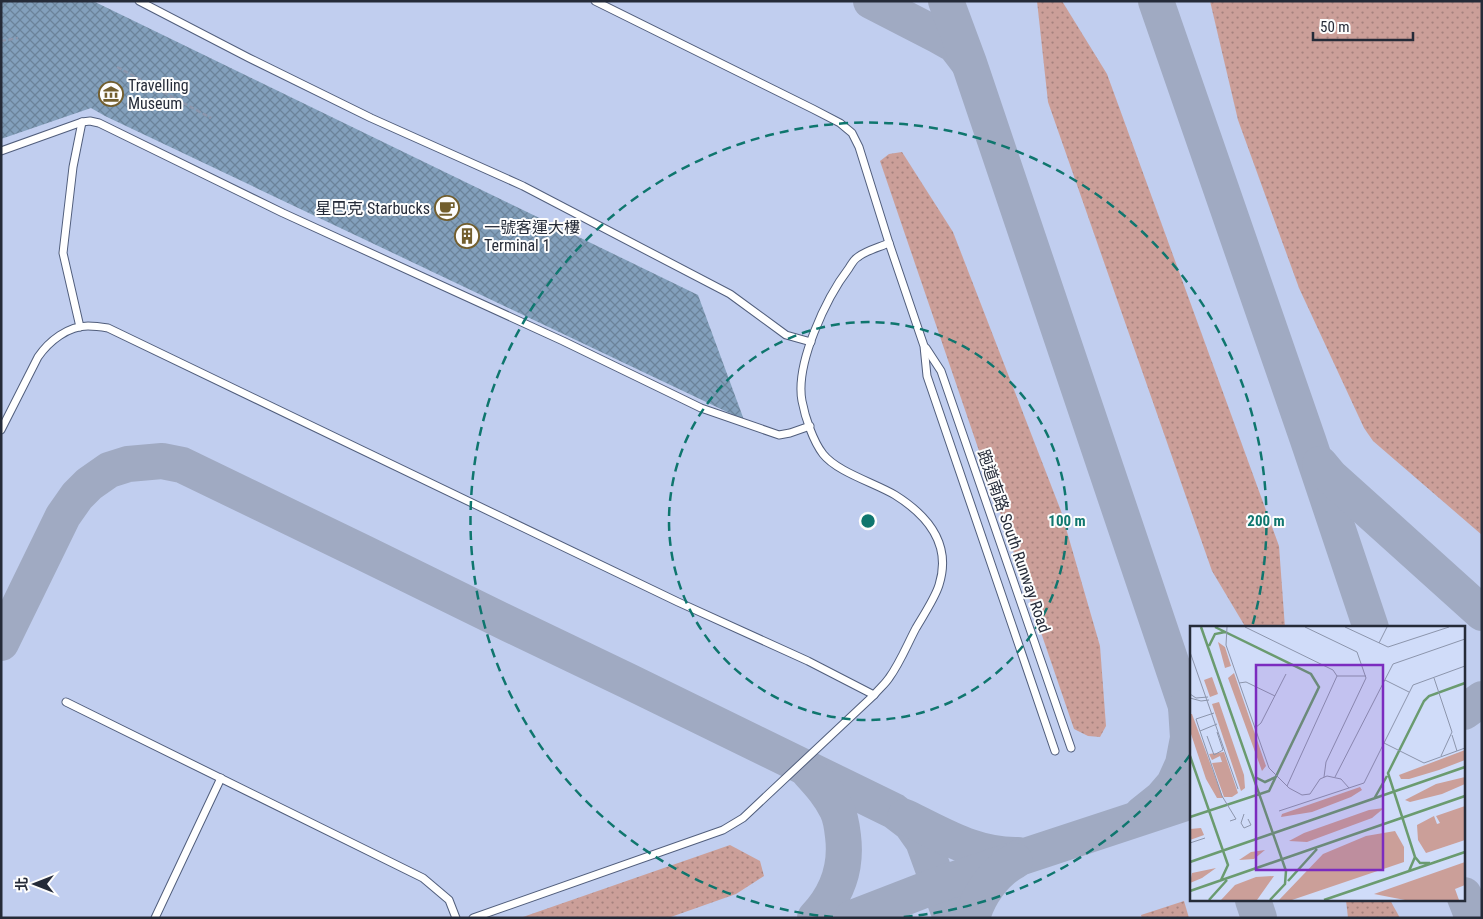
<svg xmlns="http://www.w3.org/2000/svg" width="1483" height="919" viewBox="0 0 1483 919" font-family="'Roboto Condensed','Noto Sans TC',sans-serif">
<defs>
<pattern id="grass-dots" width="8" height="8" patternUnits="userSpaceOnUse" patternTransform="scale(1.25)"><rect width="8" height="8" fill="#cb9f99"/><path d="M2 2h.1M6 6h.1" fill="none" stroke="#a5827e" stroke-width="1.8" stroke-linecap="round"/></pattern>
<pattern id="building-cross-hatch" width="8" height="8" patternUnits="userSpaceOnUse" patternTransform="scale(1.25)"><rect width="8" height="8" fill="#83a0bc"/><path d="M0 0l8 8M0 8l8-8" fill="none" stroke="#6b839a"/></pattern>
</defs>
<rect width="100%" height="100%" fill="#d0dcf9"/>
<!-- built -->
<path fill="#c1ceef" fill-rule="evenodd" d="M 1,1 L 1482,1 L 1482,918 L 1,918 ZM 1192,628 L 1464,628 L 1464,900 L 1192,900 Z"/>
<!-- grass -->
<g fill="url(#grass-dots)">
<polygon points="1037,1 1062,1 1107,74 1279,546 1285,628 1246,628 1212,571 1048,102"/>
<polygon points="1210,1 1480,1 1482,7 1482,535 1373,441 1364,428 1299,288 1238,120"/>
<polygon points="902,152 953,232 1061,511 1100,646 1106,726 1100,737 1088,736 1074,729 880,161 889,154"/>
<polygon points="730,845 760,861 764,876 736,894 668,918 520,918"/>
<polygon points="1346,900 1390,900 1400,918 1348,918"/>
<polygon points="1184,901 1189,918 1142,918 1141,915"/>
</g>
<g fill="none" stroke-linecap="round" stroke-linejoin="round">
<!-- taxiway -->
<g stroke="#a0aac2" stroke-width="36">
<polyline points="871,1 939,36 955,45 968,62"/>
<polyline points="946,1 969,63 1192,724"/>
<polyline points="1156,1 1308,440 1371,628"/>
<polyline points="1320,464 1330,476 1482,613"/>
<polyline points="1,643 63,516 77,496 89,484 109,470 128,464 162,461 182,465 362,552 511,625 628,681 894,811 911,824 923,841 951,918"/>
<polyline points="1464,712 1482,699"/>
<path d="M 809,772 C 820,784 830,795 837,810 C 841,818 842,827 843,836 C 847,868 837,895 815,918"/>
<polyline points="1142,814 1162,798 1174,784 1183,764 1188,738 1186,707"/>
<path d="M 905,817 C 943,835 975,856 1018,855"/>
<polyline points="1464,895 1473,918"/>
<polyline points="1253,900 1259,918"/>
<polyline points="852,918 940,884 1192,801"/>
<path d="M 972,918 C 978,896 994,872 1015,861"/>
</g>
</g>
<!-- building -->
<polygon fill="url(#building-cross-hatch)" points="1,1 93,1 698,295 744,420 105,116 91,108 1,139"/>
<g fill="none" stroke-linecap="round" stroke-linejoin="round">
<defs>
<g id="service">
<polyline points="139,1 249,58 371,118 523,186 730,294 786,335 811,342"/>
<polyline points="595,1 813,109 840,123 852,133 859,147 889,243 924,346 927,376 1055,751"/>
<polyline points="1,151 82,122 90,121 99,123 283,213 563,341 701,408 779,435 790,433 810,426"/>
<polyline points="80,327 63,253 73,167 82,122"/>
<polyline points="926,348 941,371 1071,748"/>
<path d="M 1,430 L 38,357 C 49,341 68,326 88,326 C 95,326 102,327 108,328 L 678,602 L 808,661 L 874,695"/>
<polyline points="66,702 423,878 449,900 456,918"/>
<polyline points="155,918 221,778"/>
<path d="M 473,918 L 723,830 L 743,818 L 874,695 C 879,689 885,684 889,678 C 900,663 907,645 916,628 C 923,616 935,598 939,585 C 952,544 927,515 895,495 C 875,483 837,472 823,454 C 813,441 805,417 802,401 C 795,364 826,298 849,268 C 851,265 854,259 858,257 C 865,251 880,247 889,243"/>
</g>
</defs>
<!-- service casing -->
<use href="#service" stroke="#515e7c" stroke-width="9"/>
<!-- path -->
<g stroke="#8b95ab" stroke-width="2.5" stroke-dasharray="5 2.5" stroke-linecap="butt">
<polyline points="1,41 18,38"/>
<polyline points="117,67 211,118"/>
</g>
<!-- service -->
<use href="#service" stroke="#fff" stroke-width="7"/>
</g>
<!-- distance rings -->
<g fill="none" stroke="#0f766e" stroke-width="2.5" stroke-dasharray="9 6">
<circle cx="868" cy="521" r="199"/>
<path d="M1190 755A398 398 0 0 1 903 917M833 917A398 398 0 1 1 1252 627"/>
</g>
<!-- icons -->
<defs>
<symbol id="museum-ring" viewBox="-11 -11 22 22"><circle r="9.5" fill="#fdfdfd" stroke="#725e2d" stroke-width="1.5"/><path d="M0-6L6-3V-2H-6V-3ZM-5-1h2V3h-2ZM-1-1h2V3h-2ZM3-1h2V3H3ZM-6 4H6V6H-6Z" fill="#725e2d"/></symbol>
<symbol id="cafe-ring" viewBox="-11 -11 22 22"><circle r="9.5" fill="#fdfdfd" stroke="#725e2d" stroke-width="1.5"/><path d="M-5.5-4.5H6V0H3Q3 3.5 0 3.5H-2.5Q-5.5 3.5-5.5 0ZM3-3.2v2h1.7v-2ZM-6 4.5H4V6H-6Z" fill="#725e2d"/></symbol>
<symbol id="building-ring" viewBox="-11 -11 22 22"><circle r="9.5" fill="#fdfdfd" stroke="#725e2d" stroke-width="1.5"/><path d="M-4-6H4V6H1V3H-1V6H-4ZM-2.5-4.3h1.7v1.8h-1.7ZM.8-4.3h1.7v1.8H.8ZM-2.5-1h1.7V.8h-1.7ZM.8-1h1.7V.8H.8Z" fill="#725e2d"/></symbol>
</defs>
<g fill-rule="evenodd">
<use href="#museum-ring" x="97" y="80" width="28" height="28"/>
<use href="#cafe-ring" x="433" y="194" width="28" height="28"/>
<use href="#building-ring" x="453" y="222" width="28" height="28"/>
</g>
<g text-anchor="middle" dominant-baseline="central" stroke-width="4" stroke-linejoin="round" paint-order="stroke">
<!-- poi labels -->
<g font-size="16" fill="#252b38" stroke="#fdfdfd" text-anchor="start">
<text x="128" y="85">Travelling<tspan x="128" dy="18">Museum</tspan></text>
<text x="430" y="208" text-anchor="end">星巴克 Starbucks</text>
<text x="484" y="227">一號客運大樓<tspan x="484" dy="18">Terminal 1</tspan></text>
</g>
<!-- street labels -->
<g font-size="16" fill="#252b38" stroke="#fdfdfd">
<text transform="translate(1014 541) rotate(71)">跑道南路 South Runway Road</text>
</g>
</g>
<!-- overview -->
<g transform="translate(1190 626)">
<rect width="275" height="275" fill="#d0dcf9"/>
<path d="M 28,16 L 35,21 L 41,40 L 35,42 ZM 44,47 L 76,140 L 72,145 L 38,52 ZM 22,51 L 28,68 L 20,71 L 14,54 ZM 29,76 L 54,149 L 55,162 L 51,165 L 22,78 ZM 0,88 L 2,88 L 33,172 L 27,172 L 16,153 L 0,105 ZM 275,124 L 275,134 L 249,144 L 219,153 L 211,153 L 209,149 ZM 34,126 L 48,167 L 42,171 L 34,171 L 22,137 L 32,136 L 30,130 L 22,134 L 19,128 ZM 275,151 L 275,158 L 252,168 L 220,176 L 215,174 L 246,158 ZM 170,161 L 172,164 L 161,171 L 122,186 L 91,191 L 92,188 ZM 275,180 L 275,214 L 236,227 L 228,214 L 227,199 L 244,190 L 247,198 L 250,197 L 246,190 ZM 194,182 L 182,192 L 117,216 L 99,215 L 114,207 L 179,184 ZM 11,202 L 14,209 L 0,214 L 0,203 ZM 205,205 L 214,221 L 214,236 L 102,274 L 89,274 L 133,228 L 176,210 ZM 75,224 L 64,233 L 49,234 L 61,226 ZM 275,236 L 275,259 L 265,263 L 269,274 L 215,274 L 184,268 ZM 26,242 L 12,252 L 0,257 L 2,247 ZM 84,250 L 67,274 L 31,274 L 45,259 L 66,251 Z" fill="#cb9f99"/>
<path fill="none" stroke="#6a9b6f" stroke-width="2.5" d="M 11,1 L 96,245 L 95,258 L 80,274M 19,20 L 25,8 L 35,6M 0,130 L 38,239 L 31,254M 65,151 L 75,156 L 86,151M 184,173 L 197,150M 0,191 L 79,165 L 129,61 L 121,48 L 25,1M 225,231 L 230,237 L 240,237M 0,236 L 275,141M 219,245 L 225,231 L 198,147 L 234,75 L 239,70 L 275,57M 98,255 L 127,223M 0,265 L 275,170M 19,274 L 37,254M 134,274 L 275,226"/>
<path fill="none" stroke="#8c95ac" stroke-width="1" d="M 37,1 L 36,19 L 79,142 L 99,162 L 112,169 L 120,168 L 130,153 L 137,150 L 151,153 L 159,162M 55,1 L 143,44 L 147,50 L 97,160M 115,1 L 167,26 L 176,52 L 136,136 L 134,151M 155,1 L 198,21 L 259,1M 189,17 L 197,1M 0,26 L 48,163M 147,50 L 176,50M 244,52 L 262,106 L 251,130M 195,54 L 219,66M 49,57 L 56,56 L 85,70M 0,68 L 6,72 L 18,71M 0,72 L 11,75 L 19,74M 27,98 L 10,105 L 32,170 L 46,193 L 40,195M 65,102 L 71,97 L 96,48M 10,105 L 6,93 L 24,87M 262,109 L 267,125M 17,110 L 24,129 L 33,124 L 27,106M 194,117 L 234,137 L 275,122M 145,151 L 203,38 L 275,13M 89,185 L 174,157 L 223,59 L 275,40M 54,188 L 51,197 L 54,202 L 61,199 L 58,193M 0,217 L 15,212"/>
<path fill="#7b2cbf" fill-opacity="0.15" stroke="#7b2cbf" stroke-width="2.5" d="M 66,39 L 193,39 L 193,244 L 66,244 Z"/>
<rect width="275" height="275" fill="none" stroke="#252b38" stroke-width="2.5"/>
</g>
<circle cx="868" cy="521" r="8" fill="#0f766e" stroke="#fdfdfd" stroke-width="2.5"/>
<g font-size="15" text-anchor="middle" font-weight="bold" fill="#0f766e" stroke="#fdfdfd" stroke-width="4" stroke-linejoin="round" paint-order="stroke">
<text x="1067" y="526">100 m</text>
<text x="1266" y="526">200 m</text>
</g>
<!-- border -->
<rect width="1483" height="919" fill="none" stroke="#252b38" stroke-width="5"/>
<!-- north arrow -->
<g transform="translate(35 884) rotate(270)" stroke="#fdfdfd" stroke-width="4" paint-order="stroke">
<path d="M0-4L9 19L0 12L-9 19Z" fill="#252b38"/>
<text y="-8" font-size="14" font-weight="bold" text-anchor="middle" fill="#252b38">北</text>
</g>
<!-- scale -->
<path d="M1313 32v8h100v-8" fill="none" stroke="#252b38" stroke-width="2.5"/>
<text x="1320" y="32" font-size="15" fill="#252b38" stroke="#fdfdfd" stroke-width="4" paint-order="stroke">50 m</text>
</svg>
